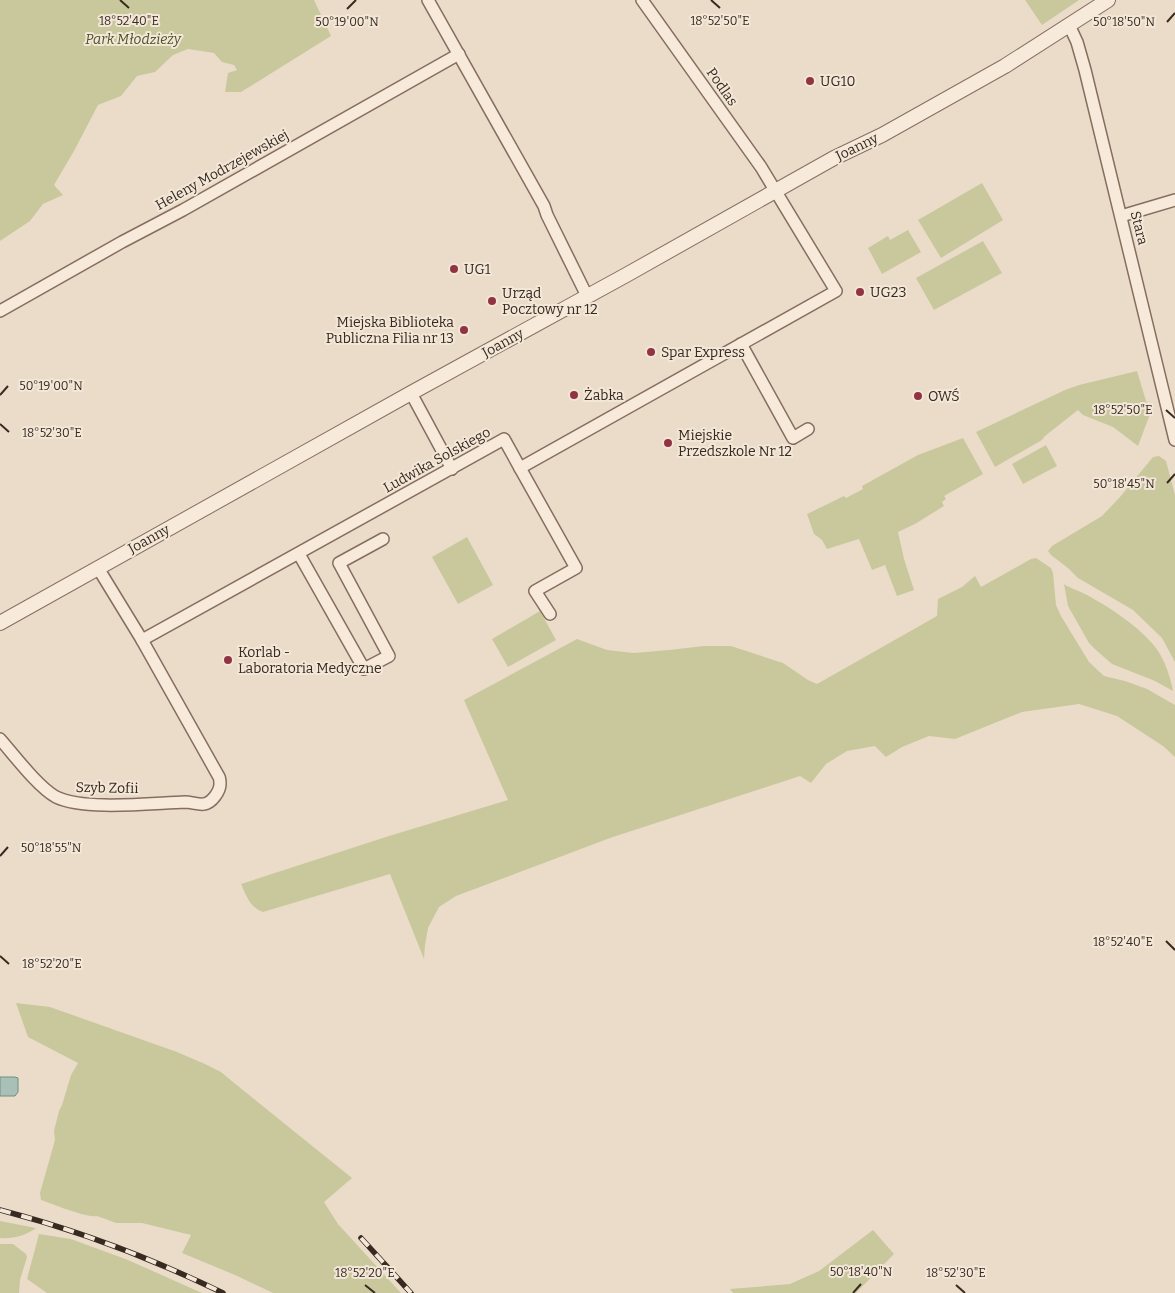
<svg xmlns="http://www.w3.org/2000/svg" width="1175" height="1293" viewBox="0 0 1175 1293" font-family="Bitter,serif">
<rect width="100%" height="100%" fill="#ebdcc9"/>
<!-- green -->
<g fill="#c9c89d">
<polygon points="0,0 314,0 331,36 241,92 225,92 228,73 237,70 234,65 222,62 214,53 188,49 173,55 155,72 137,76 121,96 98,105 74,151 54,185 63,195 43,204 30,221 0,241"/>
<polygon points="1025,0 1079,0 1042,25"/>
<polygon points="982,183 1003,220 941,258 918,220"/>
<polygon points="908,230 921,252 882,274 868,248 888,236 890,240"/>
<polygon points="983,241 1002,273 934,310 916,278"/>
<polygon points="1137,371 1150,414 1138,446 1113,427 1083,415 1078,410 1045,436 1042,440 995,467 976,432 1065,390 1079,385"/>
<polygon points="963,438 983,474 944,496 946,499 942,502 944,506 915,524 898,532 904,559 914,590 897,596 885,565 872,570 859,539 827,549 822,540 814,534 807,514 844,496 846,498 863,489 862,486 918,455"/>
<polygon points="1046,445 1057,466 1023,484 1012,464"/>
<polygon points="1159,456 1166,461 1175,495 1175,662 1162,638 1133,610 1078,578 1068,568 1051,555 1048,551 1052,546 1102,516 1120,497 1153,457"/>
<polygon points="467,537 493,585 458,604 432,557"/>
<path d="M 1036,558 L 1051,568 L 1053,573 L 1056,605 L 1061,616 L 1089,662 L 1104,676 L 1125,681 L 1147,689 L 1175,705 L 1175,757 L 1163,746 L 1117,716 L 1079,704 L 1022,712 L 955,739 L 929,736 L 902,747 L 886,757 L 875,746 L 847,751 L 826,764 L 811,783 L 800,776 L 610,838 L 456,896 L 439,907 L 428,928 L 425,945 L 424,959 L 390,874 L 263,912 C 250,908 246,895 241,884 L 389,836 L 508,800 L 464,700 L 577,639 L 607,650 L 634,653 L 669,650 L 704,646 L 731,646 L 783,663 L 808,680 L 817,684 L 937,616 L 938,599 L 962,587 L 975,576 L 981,587 L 1031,559 Z"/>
<path d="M 1064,584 C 1071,589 1078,590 1085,594 C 1108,606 1140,627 1156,648 C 1165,660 1170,676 1173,691 L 1155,681 L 1112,664 L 1096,650 L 1089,643 L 1068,606 Z"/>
<polygon points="540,611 556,640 508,667 492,639"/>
<path d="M 16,1003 L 50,1007 L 177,1052 L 205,1064 L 221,1072 L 233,1082 L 352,1178 L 324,1202 L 338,1224 L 401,1293 L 273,1293 L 235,1275 L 182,1253 L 191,1235 L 142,1223 L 116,1223 L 97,1216 C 86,1218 53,1204 41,1200 L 40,1193 L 55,1140 L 54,1131 L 59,1111 L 62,1105 L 71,1075 L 78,1063 L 28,1037 Z"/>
<path d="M 0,1221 L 36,1228 C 25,1236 13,1239 0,1238 Z"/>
<polygon points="873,1230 894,1254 856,1293 733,1293 730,1289 790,1284 819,1271"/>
<polygon points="39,1234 71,1239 128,1260 202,1293 47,1293 27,1279"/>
<polygon points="0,1244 13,1244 26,1254 27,1257 20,1280 19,1293 0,1293"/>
</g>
<!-- water -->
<polygon fill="#a9c0b6" stroke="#708e82" points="0,1077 15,1077 18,1078 18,1092 15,1096 0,1096"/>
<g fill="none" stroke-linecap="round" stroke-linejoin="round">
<defs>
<g id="minor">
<polyline points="428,0 544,206 547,215 587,296"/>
<polyline points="1069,25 1077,42 1085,70 1175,440"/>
<polyline points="1121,216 1175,200"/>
<polyline points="0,311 122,242 183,210 459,54"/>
<polyline points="741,344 793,438 808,429"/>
<polyline points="411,393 452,469"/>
<polyline points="520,468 576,568 535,591 550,614"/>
<polyline points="299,554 364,669 389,656 339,563 383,539"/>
<polyline points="142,640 504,439 520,468 836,291 761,167 642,0"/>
<path d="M 0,739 C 14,755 38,787 56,797 C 85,811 152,803 185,802 C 191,802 199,805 204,804 C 212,803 220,791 220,784 C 220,782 220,779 219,777 L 142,640 L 98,568"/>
</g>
<polyline id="tertiary" points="0,623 411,393 628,274 834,158 882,135 1005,66 1108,0"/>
</defs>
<!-- minor casing -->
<use href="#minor" stroke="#866e5f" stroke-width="14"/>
<!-- tertiary casing -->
<use href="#tertiary" stroke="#866e5f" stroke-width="16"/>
<!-- minor -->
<use href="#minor" stroke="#f7eadb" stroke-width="11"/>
<!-- tertiary -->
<use href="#tertiary" stroke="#f7eadb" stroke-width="14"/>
<defs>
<g id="rail">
<path d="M 0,1210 C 77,1230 151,1258 223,1293"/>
<polyline points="361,1238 411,1293"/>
</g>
</defs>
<!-- rail casing -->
<use href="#rail" stroke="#382921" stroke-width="5.5"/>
<!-- rail -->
<use href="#rail" stroke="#f3e7d8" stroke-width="4" stroke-dasharray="11" stroke-linecap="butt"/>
</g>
<!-- ticks -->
<path fill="none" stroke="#382921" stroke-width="2" d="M 120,0 L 129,8M 711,0 L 720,8M 347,9 L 356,0M 1167,22 L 1175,13M 0,395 L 8,386M 1166,410 L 1175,418M 0,424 L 9,432M 1167,483 L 1175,474M 0,856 L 8,847M 1166,941 L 1175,950M 0,956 L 9,964M 365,1285 L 375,1293M 956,1285 L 965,1293M 853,1293 L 861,1284"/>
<!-- markers -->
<g fill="#913342" stroke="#f3e7d8" stroke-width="2">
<circle cx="810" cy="81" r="5"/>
<circle cx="454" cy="269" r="5"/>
<circle cx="860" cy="292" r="5"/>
<circle cx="492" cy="301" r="5"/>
<circle cx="464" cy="330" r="5"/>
<circle cx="651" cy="352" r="5"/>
<circle cx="574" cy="395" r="5"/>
<circle cx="918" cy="396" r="5"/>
<circle cx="668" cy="443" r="5"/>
<circle cx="228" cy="660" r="5"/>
</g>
<g text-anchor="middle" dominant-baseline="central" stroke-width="4" stroke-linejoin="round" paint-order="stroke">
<!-- park labels -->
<g font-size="14" font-style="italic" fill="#4f5329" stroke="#f3e7d8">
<text x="133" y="39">Park Młodzieży</text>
</g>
<!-- poi labels -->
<g font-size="14" fill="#382921" stroke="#f3e7d8" text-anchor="start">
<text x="820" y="81">UG10</text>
<text x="464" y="269">UG1</text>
<text x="870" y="292">UG23</text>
<text x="502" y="293">Urząd<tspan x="502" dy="16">Pocztowy nr 12</tspan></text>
<text x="454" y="322" text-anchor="end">Miejska Biblioteka<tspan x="454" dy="16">Publiczna Filia nr 13</tspan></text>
<text x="661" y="352">Spar Express</text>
<text x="584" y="395">Żabka</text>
<text x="928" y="396">OWŚ</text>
<text x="678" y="435">Miejskie<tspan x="678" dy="16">Przedszkole Nr 12</tspan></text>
<text x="238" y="652">Korlab -<tspan x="238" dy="16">Laboratoria Medyczne</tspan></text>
</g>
<!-- street labels -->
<g font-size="14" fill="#382921" stroke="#f3e7d8">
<text transform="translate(722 87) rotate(55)">Podlas</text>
<text transform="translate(857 147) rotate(-26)">Joanny</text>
<text transform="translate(222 170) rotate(-29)">Heleny Modrzejewskiej</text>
<text transform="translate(1139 228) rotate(76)">Stara</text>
<text transform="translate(503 343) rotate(-29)">Joanny</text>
<text transform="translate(437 460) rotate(-29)">Ludwika Solskiego</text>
<text transform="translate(149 539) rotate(-29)">Joanny</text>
<text transform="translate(107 788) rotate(1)">Szyb Zofii</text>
</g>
</g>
<g font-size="12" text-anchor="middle" fill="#382921" stroke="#f3e7d8" stroke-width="4" stroke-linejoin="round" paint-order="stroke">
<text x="129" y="25">18°52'40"E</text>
<text x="720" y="25">18°52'50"E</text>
<text x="347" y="26">50°19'00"N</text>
<text x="1124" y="26">50°18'50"N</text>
<text x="51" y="390">50°19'00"N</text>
<text x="1123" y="414">18°52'50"E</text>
<text x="52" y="437">18°52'30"E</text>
<text x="1124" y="488">50°18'45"N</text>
<text x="51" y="852">50°18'55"N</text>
<text x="1123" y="946">18°52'40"E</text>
<text x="52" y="968">18°52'20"E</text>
<text x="861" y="1276">50°18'40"N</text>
<text x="365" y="1277">18°52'20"E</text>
<text x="956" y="1277">18°52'30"E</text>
</g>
</svg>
